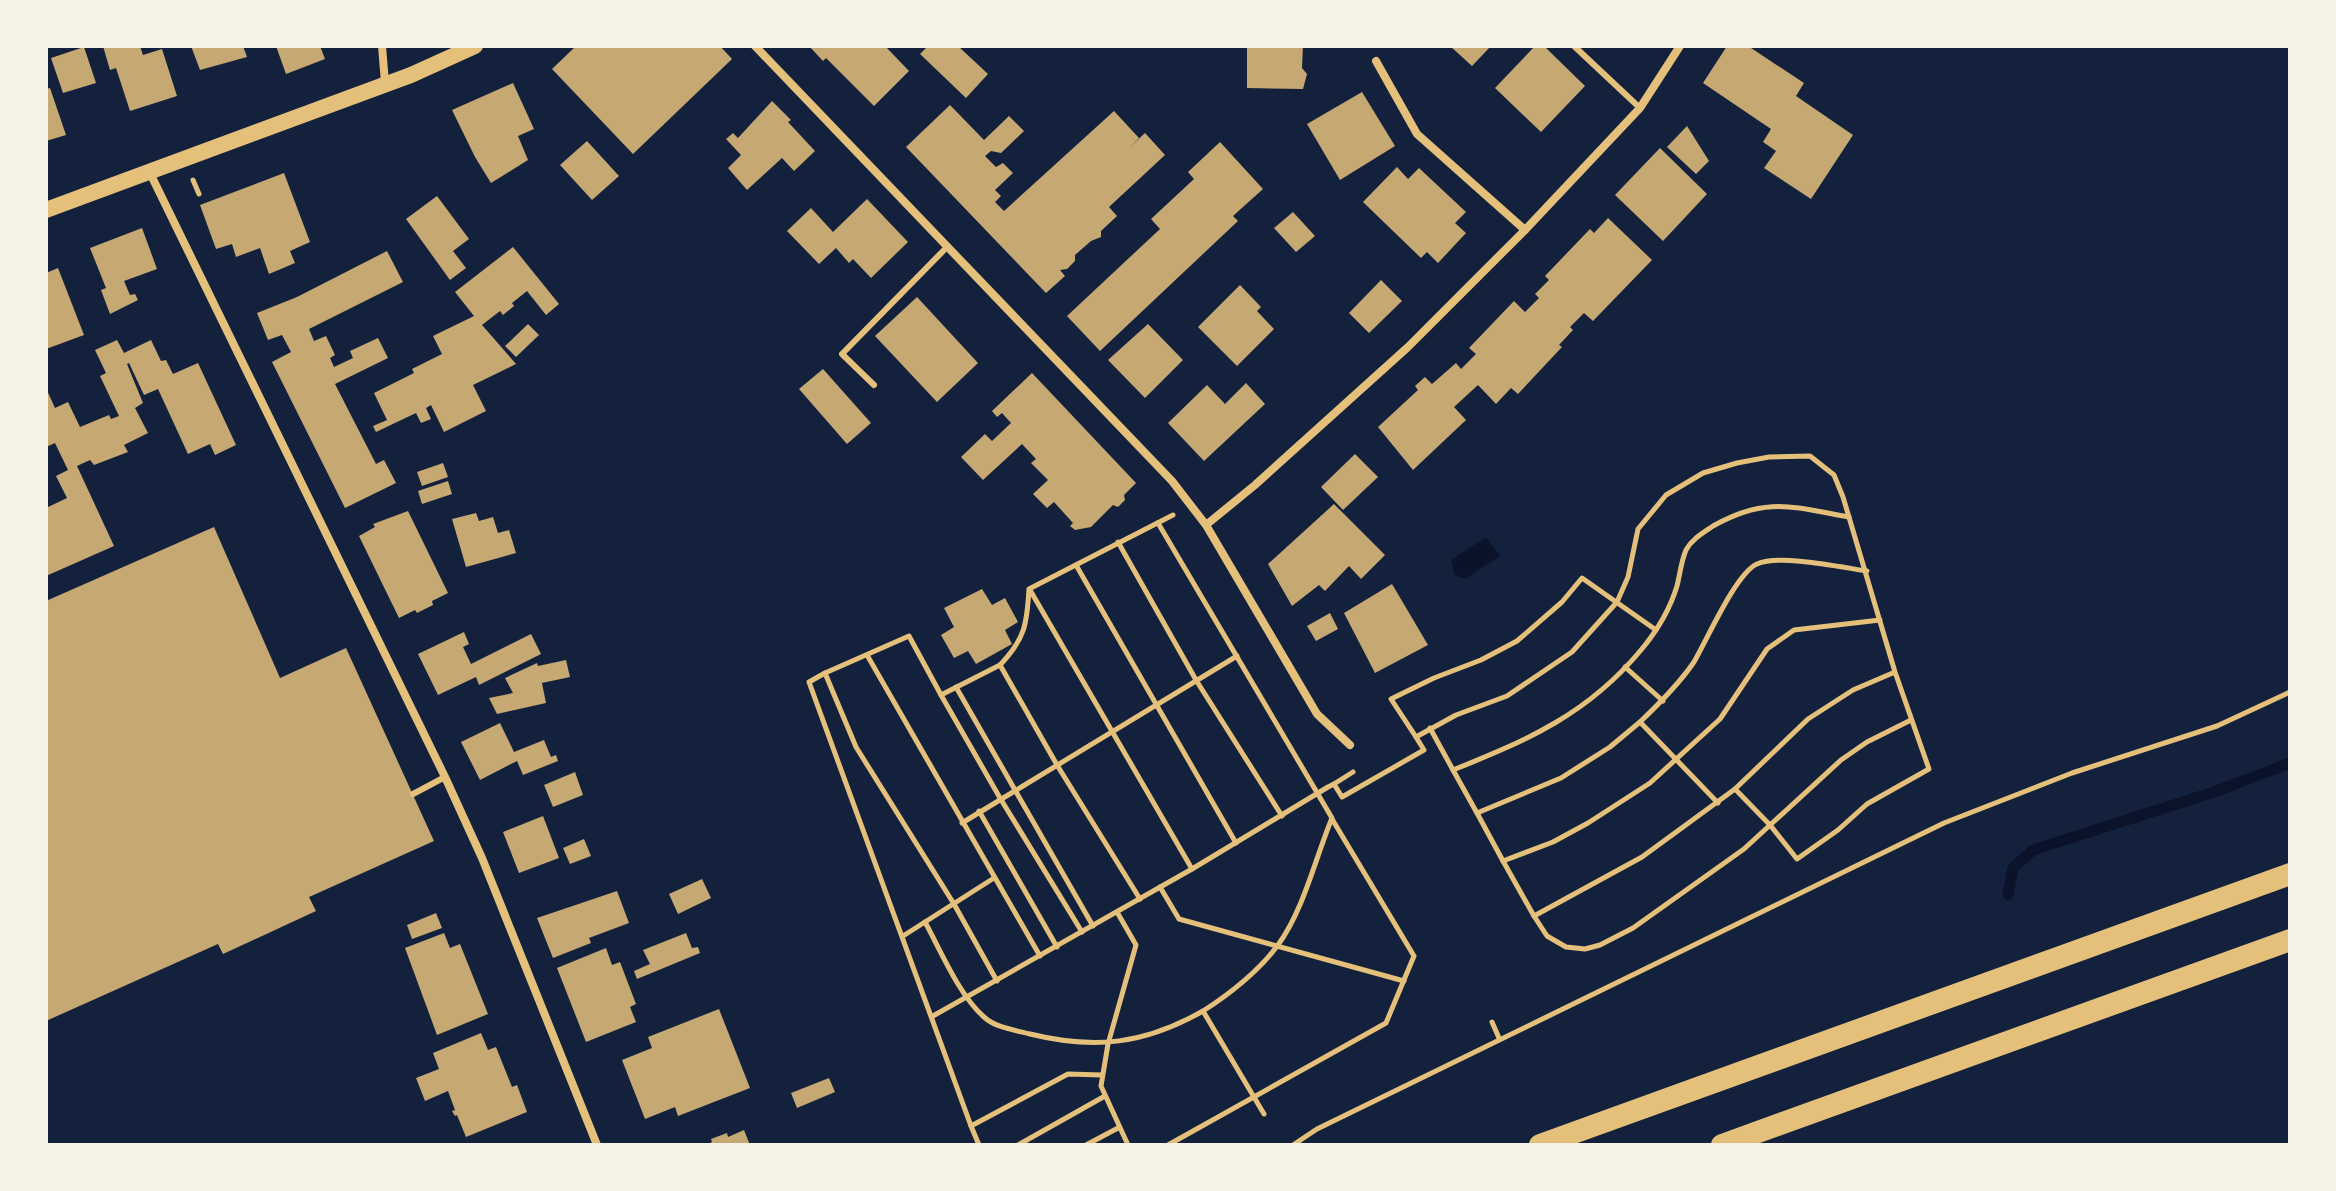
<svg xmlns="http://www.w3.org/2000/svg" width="2336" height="1191" viewBox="0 0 2336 1191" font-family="Arial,sans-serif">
<rect width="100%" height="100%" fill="#14213d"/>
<!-- water -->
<polygon fill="#0b132b" points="1486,537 1500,556 1465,579 1454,575 1451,560"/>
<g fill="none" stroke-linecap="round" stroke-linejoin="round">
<!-- stream -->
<polyline stroke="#0b132b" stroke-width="11" points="2008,895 2013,868 2033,850 2214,792 2290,763"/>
</g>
<!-- building -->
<g fill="#c6a872">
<polygon points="103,46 140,46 143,55 162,49 177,96 130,111 116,68 110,70"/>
<polygon points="191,46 243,46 247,57 200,70"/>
<polygon points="276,46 320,46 325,59 286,74"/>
<polygon points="576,46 720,46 732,59 633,154 552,69"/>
<polygon points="809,46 885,46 909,71 874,106 826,58 823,61"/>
<polygon points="928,46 958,46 988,74 966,98 920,54"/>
<polygon points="1247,46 1303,46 1302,68 1307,74 1303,89 1247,88"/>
<polygon points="1450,46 1491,46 1472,66"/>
<polygon points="1535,46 1544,46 1585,86 1541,132 1495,88"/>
<polygon points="1727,46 1748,46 1804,83 1796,96 1853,135 1811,199 1764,168 1776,151 1763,142 1771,129 1703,83"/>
<polygon points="84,47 96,83 63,93 51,58"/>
<polygon points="513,83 534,129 518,136 528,160 491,183 475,157 452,110"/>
<polygon points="50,88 66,135 46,141 46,89"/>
<polygon points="1362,92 1395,146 1340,180 1307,124"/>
<polygon points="772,101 791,120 788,122 815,151 794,171 782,158 747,190 728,168 741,155 726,139 733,133 738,138"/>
<polygon points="950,105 984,140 1009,116 1024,131 1001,153 991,151 985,156 996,167 1003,163 1013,173 995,190 1001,196 995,202 1004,211 1114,111 1139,138 1129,148 1145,133 1165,155 1109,207 1117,216 1101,231 1101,237 1091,241 1075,255 1075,261 1067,269 1060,270 1065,276 1046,293 906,147"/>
<polygon points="1687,126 1709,161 1696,174 1667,147"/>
<polygon points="587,141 619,176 592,200 560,165"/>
<polygon points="1220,142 1263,189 1233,216 1238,221 1100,351 1067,316 1160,229 1151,219 1194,179 1188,172"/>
<polygon points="1660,148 1707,194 1663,241 1615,195"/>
<polygon points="1397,167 1408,179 1419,168 1466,212 1455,223 1466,233 1438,263 1427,252 1421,258 1363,202"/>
<polygon points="284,173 310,242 290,251 295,263 269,274 260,248 236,257 232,244 216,249 200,205"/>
<polygon points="437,196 469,239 453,251 466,268 450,280 406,219"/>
<polygon points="867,199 908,242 871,278 853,259 849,263 836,248 819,264 787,231 811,208 833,232"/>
<polygon points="1293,212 1315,236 1296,252 1274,228"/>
<polygon points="1608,218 1652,260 1593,321 1584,313 1570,327 1573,330 1559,345 1562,347 1518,394 1511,388 1496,404 1478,385 1454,407 1466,420 1413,470 1378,427 1418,390 1415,386 1425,377 1432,384 1456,363 1461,369 1476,354 1469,348 1514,301 1525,312 1539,298 1535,294 1549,280 1545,276 1590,229 1594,233"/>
<polygon points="142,228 157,269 124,281 130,295 135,294 138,300 110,314 101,290 106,288 90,248"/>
<polygon points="513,247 559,304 546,315 527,291 512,303 514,306 503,315 500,311 482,325 516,364 473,385 486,411 444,432 431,405 426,408 431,419 421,423 416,413 376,432 373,426 387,420 374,393 414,373 412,369 442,354 433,336 474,316 455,292"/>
<polygon points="387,251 403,282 309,329 314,341 326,336 335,355 330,358 334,367 353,358 350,351 378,338 388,358 335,384 376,464 384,460 396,483 345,508 272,362 291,352 282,335 268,340 257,313 297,297"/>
<polygon points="58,268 84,335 46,349 46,273"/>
<polygon points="1381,280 1402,301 1369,333 1349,313"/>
<polygon points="1240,285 1261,307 1257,311 1274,329 1237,366 1198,327"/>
<polygon points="917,297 978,363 937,402 875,336"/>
<polygon points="528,324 539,335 516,357 505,346"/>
<polygon points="1148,324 1183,360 1145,398 1108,360"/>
<polygon points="117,340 124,353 151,340 161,361 166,360 173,374 198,363 236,445 215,455 210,444 188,454 158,389 144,395 129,363 127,364 143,403 135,408 148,433 124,445 128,452 94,465 90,460 77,466 114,546 46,576 46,508 67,498 56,476 68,470 55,443 46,447 46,388 55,408 68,402 80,427 109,415 111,419 119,416 100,376 106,373 95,350"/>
<polygon points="823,369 871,423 847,444 799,389"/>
<polygon points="1032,373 1136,483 1124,495 1125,500 1118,507 1113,505 1091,527 1075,530 1070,526 1073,523 1054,502 1047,508 1033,494 1048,480 1031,463 1036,459 1022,444 983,480 961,457 985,434 992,441 1011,423 1002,413 997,417 992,411"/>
<polygon points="1246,383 1265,404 1204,461 1168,423 1207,385 1225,404"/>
<polygon points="1355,454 1378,477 1343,510 1321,487"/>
<polygon points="443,463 448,477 422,486 417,472"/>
<polygon points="448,481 452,494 422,504 418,491"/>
<polygon points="1334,504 1385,555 1361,579 1349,566 1325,591 1319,585 1292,606 1268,564"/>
<polygon points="408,511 448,593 432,601 433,605 417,613 415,610 399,618 359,536 375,527 373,524"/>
<polygon points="476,513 479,521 493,517 498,533 509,530 516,553 466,567 452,519"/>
<polygon points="214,527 280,678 346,648 434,841 309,897 316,911 223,954 218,944 46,1021 46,601"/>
<polygon points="1392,584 1428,645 1375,673 1344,613"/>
<polygon points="982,589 992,605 1005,598 1018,622 1005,630 1012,644 976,664 968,651 954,658 941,635 954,627 944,608"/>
<polygon points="1330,613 1338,629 1316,641 1307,626"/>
<polygon points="464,632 469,644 463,647 471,664 531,634 541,654 479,685 476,677 438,695 418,654"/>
<polygon points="566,660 570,677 542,683 546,703 497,714 489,698 513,693 505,678 537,663 538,666"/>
<polygon points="500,723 514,752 544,740 551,757 556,755 558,761 523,775 517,761 480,780 461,742"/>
<polygon points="575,772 583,795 553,807 544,785"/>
<polygon points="543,816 559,858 519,873 503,832"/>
<polygon points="584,839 591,856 570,864 563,848"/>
<polygon points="702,879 711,898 678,914 669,894"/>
<polygon points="617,891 629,923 589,938 591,943 553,958 537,918"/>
<polygon points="436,913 442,928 412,939 407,925"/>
<polygon points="444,933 450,948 460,944 488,1014 437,1035 405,948"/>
<polygon points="686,933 692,948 698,947 700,953 637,979 634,971 650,964 643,950"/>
<polygon points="606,948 612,965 620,962 636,1004 630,1007 636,1022 586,1042 557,968"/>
<polygon points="719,1009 750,1088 678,1116 675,1107 645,1119 622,1060 652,1048 648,1037"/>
<polygon points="481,1033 488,1050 496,1047 512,1087 517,1085 527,1112 466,1137 457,1115 455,1116 452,1111 455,1110 448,1091 425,1101 416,1078 439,1069 433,1053"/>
<polygon points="829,1078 835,1092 797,1108 791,1093"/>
<polygon points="744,1130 750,1145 706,1145 712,1142 711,1139 727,1133 728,1137"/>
</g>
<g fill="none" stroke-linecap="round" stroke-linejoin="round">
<!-- path -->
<g stroke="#e5c07b" stroke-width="5">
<polyline points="193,180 199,194"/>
<path d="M 1158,523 L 1332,818 C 1315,859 1304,909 1278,945 C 1257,973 1231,993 1203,1011"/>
<polyline points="1118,542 1196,680 1282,816"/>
<polyline points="1076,565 1236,843"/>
<polyline points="1030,590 1192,869"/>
<polyline points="867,655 1040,956"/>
<polyline points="1625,667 1663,701"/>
<polyline points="825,673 809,682 971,1126"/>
<polyline points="956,687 1093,926"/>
<polyline points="941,695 1000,798 1082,932"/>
<path d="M 1430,728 L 1453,770 C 1528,740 1588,714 1641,650 C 1657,631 1670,609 1677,586 C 1680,574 1681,562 1686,550 C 1692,539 1703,533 1713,526 C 1766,496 1793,507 1849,517"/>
<polyline points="1416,737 1391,699 1434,678 1481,660 1517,641 1562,602 1582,578 1656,630"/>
<polyline points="1453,770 1477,813 1561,778 1610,747 1640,722"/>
<polyline points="1334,784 1353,772"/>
<path d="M 1718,803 L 1640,722 C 1660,703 1679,684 1694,662 C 1707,640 1736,573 1757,564 C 1780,554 1840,567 1867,571"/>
<polyline points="979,811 1057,947"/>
<polyline points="1477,813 1503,861 1553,842 1588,823 1650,783 1720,719 1767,649 1794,630 1880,620"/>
<polyline points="962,823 1237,656"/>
<polyline points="1503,861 1534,916 1642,857 1735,789"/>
<polyline points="1160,887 1179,919 1404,981"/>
<path d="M 1140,899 L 1057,765 L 1000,665 C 1025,639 1027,624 1029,589 L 1173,515"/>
<polyline points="1117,912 1136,945 1108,1044 1101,1086 1128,1145"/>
<polyline points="1534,916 1547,936 1566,947 1585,949 1600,945 1633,928 1744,849 1841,760 1867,742 1911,720"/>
<path d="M 925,922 C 941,951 959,995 984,1017 C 996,1028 1015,1030 1030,1034 C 1095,1050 1145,1044 1203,1011 L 1264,1114"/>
<polyline points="903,936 994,878"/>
<polyline points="997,981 954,904 856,747 825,673 909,636 941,695 1000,665"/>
<polyline points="933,1016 1192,869 1328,787 1334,784 1342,797 1424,750 1416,737 1456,715 1507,696 1572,652 1617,602 1628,577 1638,529 1666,495 1703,473 1737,463 1769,457 1810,456 1834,475 1843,497 1895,672 1929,769 1867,804 1838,830 1797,859 1770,825 1735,789 1808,719 1853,690 1895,672"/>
<polyline points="1492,1022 1499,1038"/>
<polyline points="979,1145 971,1126 1068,1074 1102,1075"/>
<polyline points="1018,1145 1105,1096"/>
<polyline points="1086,1145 1118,1128"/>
<polyline points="1168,1145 1386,1023 1414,956 1332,819"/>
<polyline points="1293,1145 1317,1129 1944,823 2072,773 2217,726 2290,692"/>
</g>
<!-- service -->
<g stroke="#e5c07b" stroke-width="6">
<polyline points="1574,46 1640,108"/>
<polyline points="874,385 842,354 947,247"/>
<polyline points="413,794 445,777"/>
</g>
<!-- minor -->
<g stroke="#e5c07b" stroke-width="8">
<polyline points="382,46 385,83"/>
<polyline points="755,46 1172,481 1206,525 1317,714 1350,745"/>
<polyline points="1376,61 1417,134 1525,230"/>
<polyline points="150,173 445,777 482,858 597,1145"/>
<polyline points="1206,525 1255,485 1408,347 1525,230 1640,108 1680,46"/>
</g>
<!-- secondary -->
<polyline stroke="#e5c07b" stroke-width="16" points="46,210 411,75 475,46"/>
<!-- trunk -->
<g stroke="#e5c07b" stroke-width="22">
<polyline points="1540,1145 2290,874"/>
<polyline points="1722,1145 2290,940"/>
</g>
</g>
<!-- border -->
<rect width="2336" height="1191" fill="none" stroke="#f6f1e7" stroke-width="96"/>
</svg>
